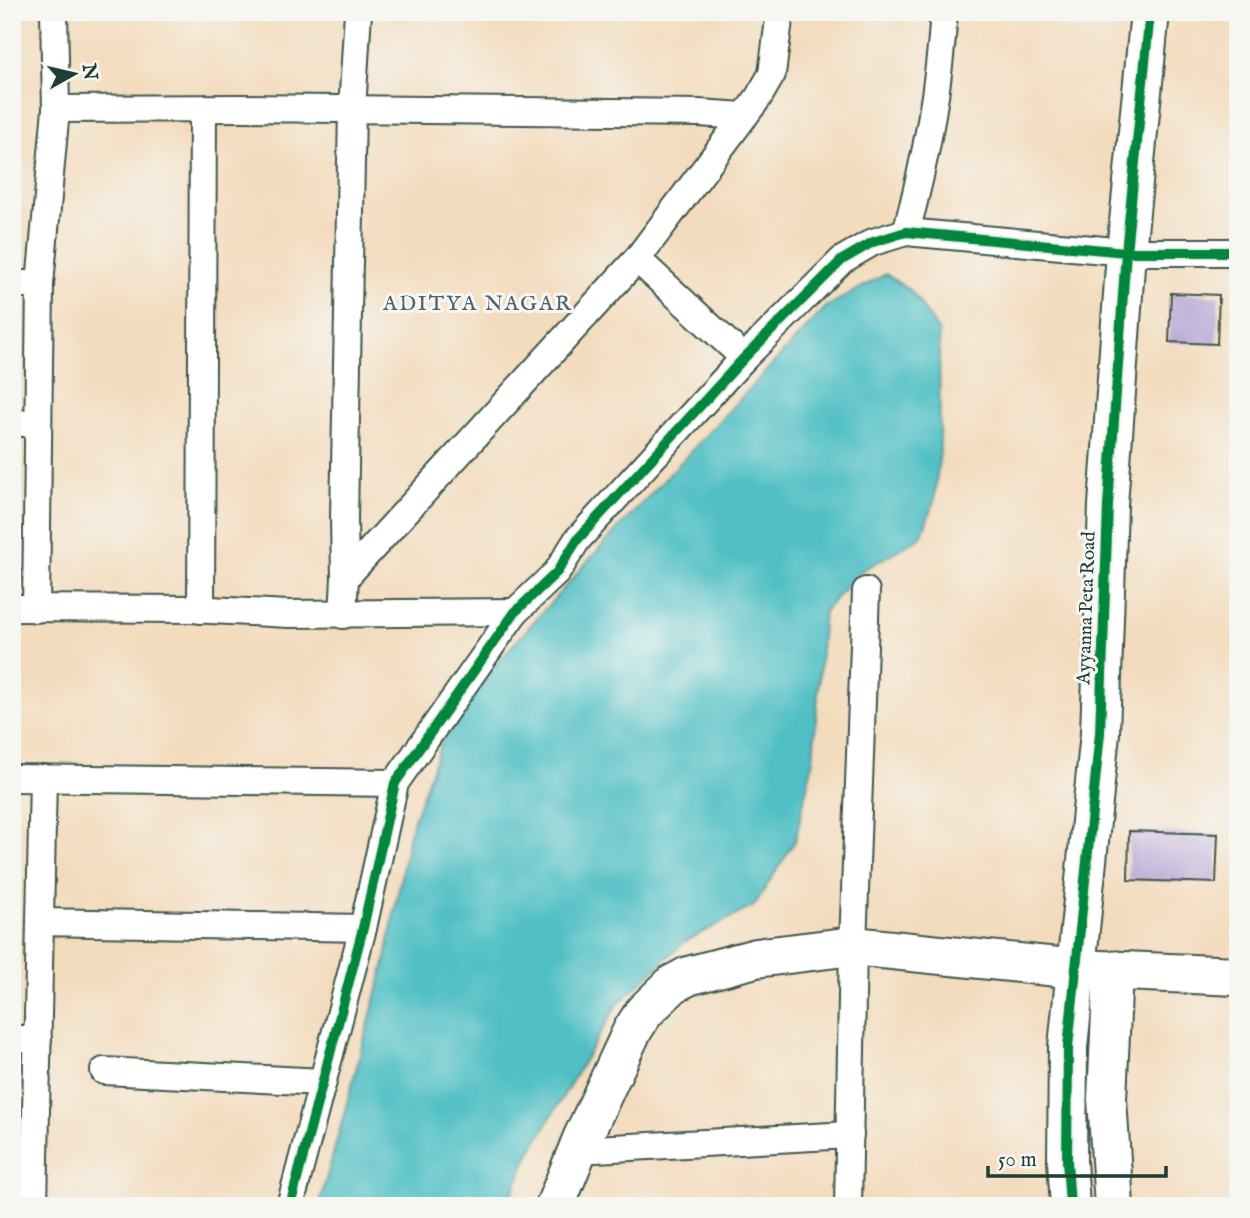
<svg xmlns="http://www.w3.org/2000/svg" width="1250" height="1218" viewBox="0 0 1250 1218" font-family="'IM FELL English',serif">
<rect width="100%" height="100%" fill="#f6f6f2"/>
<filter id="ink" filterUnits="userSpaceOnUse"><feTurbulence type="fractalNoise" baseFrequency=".0143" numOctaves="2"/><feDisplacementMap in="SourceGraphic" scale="14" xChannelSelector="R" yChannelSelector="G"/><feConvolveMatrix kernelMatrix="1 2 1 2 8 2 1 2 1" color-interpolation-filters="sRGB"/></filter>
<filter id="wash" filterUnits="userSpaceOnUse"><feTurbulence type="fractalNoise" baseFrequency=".00686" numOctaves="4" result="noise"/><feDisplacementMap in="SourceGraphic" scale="28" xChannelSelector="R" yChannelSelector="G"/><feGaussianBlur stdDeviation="1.57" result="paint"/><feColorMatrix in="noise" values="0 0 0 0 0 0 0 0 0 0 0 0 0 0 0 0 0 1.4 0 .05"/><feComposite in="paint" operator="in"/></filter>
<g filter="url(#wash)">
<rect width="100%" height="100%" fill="#f3dcbd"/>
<!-- water -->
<polygon fill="#50bfc5" stroke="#387e7c" stroke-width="2" points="886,274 913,293 939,332 940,451 934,501 921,537 861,571 824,611 813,761 795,841 754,906 684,942 617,1005 529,1154 507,1206 319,1206 385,963 409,833 444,735 488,673 588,561 826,307"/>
<g id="blocks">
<!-- building -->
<g fill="#b4a5d3">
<polygon points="1171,293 1219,295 1217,344 1169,342"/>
<polygon points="1129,831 1218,834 1216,883 1128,880"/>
</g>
</g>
</g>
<g filter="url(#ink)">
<use href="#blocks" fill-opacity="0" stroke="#3f5549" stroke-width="2"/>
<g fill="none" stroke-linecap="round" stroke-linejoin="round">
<defs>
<g id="street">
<polyline points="56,109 243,108 699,113 744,116"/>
<path d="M 906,232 C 926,160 939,87 944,12"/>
<polyline points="637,259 744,358"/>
<polyline points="12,284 40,284"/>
<polyline points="12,423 38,423"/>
<polyline points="345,578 637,259 758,98 772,74 780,12"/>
<polyline points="12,608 191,609 288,614 515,612"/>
<polyline points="36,609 40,284 56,109 54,12"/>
<polyline points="201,610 203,109"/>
<polyline points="343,615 345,578 344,518 352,110 358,12"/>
<polyline points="12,778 395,783"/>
<polyline points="40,922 363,928"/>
<polyline points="12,1039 38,1039"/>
<polyline points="104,1071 323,1082"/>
<polyline points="577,1150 850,1135"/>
<polyline points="34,1206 43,778"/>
<polyline points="290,1206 363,928 395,783 515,612 557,572 577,540 744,358 842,260 873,242 906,232 1126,252 1238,252"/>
<polyline points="848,1206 853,946 866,591"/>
</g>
<g id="secondary">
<polyline points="1113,970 1107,1099 1114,1206"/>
<polyline points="555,1206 582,1139 632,1031 644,1012 673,984 688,976 756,958 853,946 1077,969 1238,976"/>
<polyline points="1070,1206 1067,1161 1068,1047 1100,733 1108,505 1126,252 1150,12"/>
</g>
</defs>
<!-- street casing -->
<use href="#street" stroke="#3f5549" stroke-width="30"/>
<!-- secondary casing -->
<use href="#secondary" stroke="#3f5549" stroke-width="42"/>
<!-- street -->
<use href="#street" stroke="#fff" stroke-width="26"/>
<!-- secondary -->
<use href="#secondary" stroke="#fff" stroke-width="38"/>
<defs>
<g id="cycleway">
<polyline points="290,1206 363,928 395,783 515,612 557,572 577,540 744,358 842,260 873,242 906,232 1126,252 1238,252"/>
<polyline points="1070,1206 1067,1161 1068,1047 1100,733 1108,505 1126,252 1150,12"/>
</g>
</defs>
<!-- cycleway casing -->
<use href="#cycleway" stroke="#f6f6f2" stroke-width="15"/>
<!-- cycleway -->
<use href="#cycleway" stroke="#00873e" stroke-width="10"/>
</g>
</g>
<g text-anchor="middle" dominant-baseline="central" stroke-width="6" stroke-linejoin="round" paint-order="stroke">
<!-- street labels -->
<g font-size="19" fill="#1f3d34" stroke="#f6f6f2">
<text transform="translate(1087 608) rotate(-88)">Ayyanna Peta Road</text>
</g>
<!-- neighbourhood labels -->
<g font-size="21" letter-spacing="2" fill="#53616c" stroke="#f6f6f2">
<text x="478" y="304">ADITYA NAGAR</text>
</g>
</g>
<!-- margin -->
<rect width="1250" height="1218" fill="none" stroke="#f6f6f2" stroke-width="42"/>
<!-- north arrow -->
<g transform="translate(74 74) rotate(82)" stroke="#f6f6f2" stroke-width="5" paint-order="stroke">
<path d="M0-5L12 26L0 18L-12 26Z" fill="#1f3d34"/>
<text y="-10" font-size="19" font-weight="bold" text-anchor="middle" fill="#1f3d34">N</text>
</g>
<!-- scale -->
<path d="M988 1166v10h178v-10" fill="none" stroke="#1f3d34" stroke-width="3.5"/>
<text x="998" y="1166" font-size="21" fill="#1f3d34" stroke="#f6f6f2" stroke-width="5" paint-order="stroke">50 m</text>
</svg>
